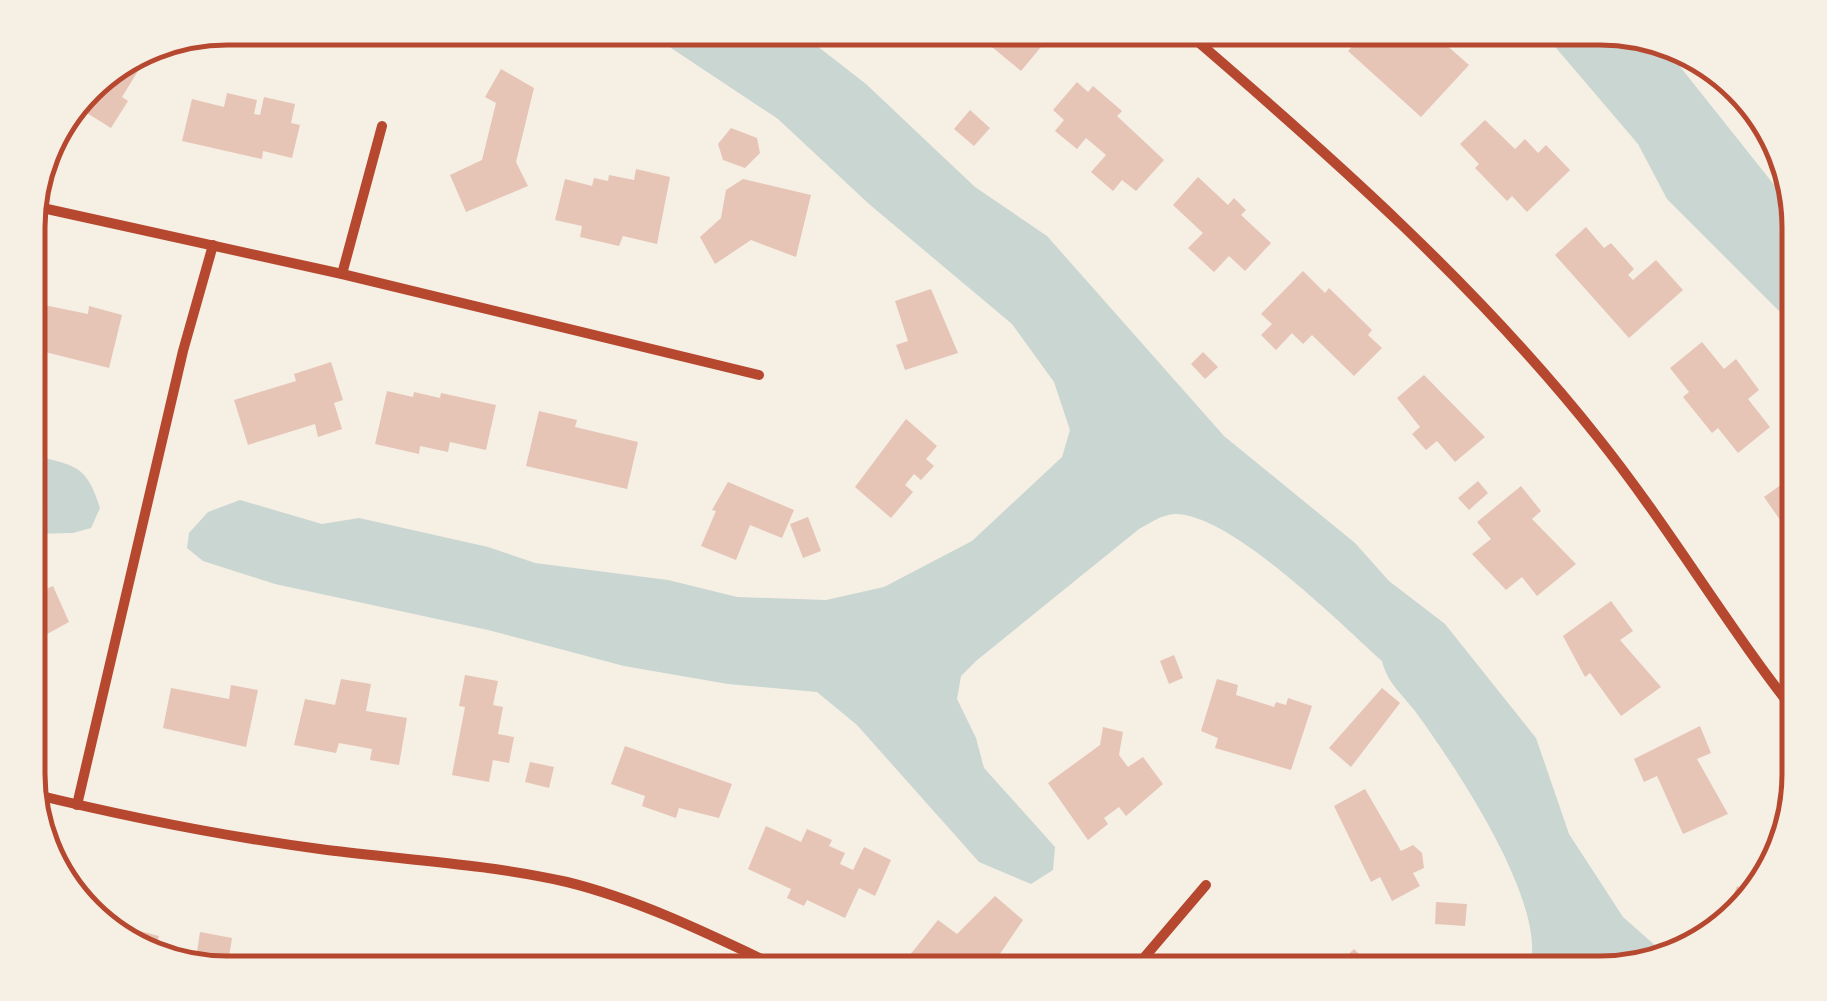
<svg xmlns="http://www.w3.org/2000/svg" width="1827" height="1001" viewBox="0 0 1827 1001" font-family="Cabin,sans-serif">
<rect width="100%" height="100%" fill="#f6efe4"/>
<!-- water -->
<g fill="#c9d6d2">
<path d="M 641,28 L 794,28 L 866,84 L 975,187 L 1047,236 L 1224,436 L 1355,543 L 1389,581 L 1445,624 L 1536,738 L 1569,834 L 1623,917 L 1666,955 L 1612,973 L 1528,973 C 1554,910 1452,762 1415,711 C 1401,693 1388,684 1382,661 C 1341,624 1229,512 1174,514 C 1161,515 1150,523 1139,529 L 976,661 L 961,676 L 957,699 L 976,738 L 984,768 L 1055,847 L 1053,870 L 1031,884 L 979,862 L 857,725 L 817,692 L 728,684 L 624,666 L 488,630 L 275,584 L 203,561 L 187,548 L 189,533 L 208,512 L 240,500 L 322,524 L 359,518 L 488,547 L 535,563 L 668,580 L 737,597 L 826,600 L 884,587 L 972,541 L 1062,457 L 1070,430 L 1054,382 L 1012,324 L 869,204 L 778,119 Z"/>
<polygon points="1531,28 1600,28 1662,44 1799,216 1799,331 1667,199 1638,144 1545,35"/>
<path d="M 29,454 C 73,466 86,462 100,508 L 91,528 L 73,533 L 29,534 Z"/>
</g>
<!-- building -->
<g fill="#e6c5b7">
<polygon points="969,28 1030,28 1046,41 1021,71"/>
<polygon points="1369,28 1427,28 1469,65 1421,117 1348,51"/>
<polygon points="122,61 138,71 122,97 128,101 111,128 74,105 95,77"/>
<polygon points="501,69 534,88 516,162 528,186 466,212 450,175 482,160 496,103 485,97"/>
<polygon points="1077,82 1088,92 1093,86 1122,111 1117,116 1164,160 1136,191 1122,180 1113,191 1091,172 1106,155 1086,138 1077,149 1055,131 1064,120 1053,110"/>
<polygon points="227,93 257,100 254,114 260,115 264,97 295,104 291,123 300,125 292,158 263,151 262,159 182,141 192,99 224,107"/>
<polygon points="970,110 990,128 974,146 954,129"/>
<polygon points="1485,120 1515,149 1525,139 1538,153 1546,145 1570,170 1527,212 1512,196 1507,201 1475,168 1479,164 1460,144"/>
<polygon points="731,128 757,138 760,153 745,168 723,160 718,144"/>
<polygon points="636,169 670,177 657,244 623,236 619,246 580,237 582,226 555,220 565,179 592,186 594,178 608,181 609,175 634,180"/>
<polygon points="1198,177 1228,205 1234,198 1246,210 1241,215 1271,243 1245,271 1229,256 1214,272 1188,248 1203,233 1173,205"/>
<polygon points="743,179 811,195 796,257 751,240 715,264 700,237 721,218 726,190"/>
<polygon points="1586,227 1604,248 1611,243 1634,269 1628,275 1633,280 1656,260 1683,290 1629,338 1555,255"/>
<polygon points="1303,271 1325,293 1329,288 1372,330 1368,335 1382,348 1354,376 1312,335 1303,344 1292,333 1276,350 1261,335 1272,324 1261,314"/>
<polygon points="931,289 958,353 905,370 896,345 908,341 895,301"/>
<polygon points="29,302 88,314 89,306 122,315 109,368 29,348"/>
<polygon points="1702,342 1724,369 1736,359 1759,390 1748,399 1770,427 1738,453 1718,428 1712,433 1683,397 1689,392 1670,368"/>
<polygon points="1203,352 1218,367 1205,379 1191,364"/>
<polygon points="331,362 343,400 334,403 342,429 318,437 315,424 248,445 234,400 296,381 294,374"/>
<polygon points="1424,375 1485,437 1455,462 1437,441 1426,450 1412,434 1420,427 1397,398"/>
<polygon points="387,391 413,397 414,392 440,398 441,393 496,405 486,450 450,442 448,452 420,446 419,454 375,444"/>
<polygon points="539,411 577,420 575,427 638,442 627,489 526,466"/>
<polygon points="906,419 937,446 926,459 934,466 921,480 914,474 905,485 913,492 891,518 855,487"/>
<polygon points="1799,472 1799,547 1764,497"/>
<polygon points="1478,481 1488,493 1469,510 1458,498"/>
<polygon points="728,482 794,510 782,538 750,525 736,560 701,546 716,511 712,510"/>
<polygon points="1521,486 1541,511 1532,519 1576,564 1537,596 1522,577 1506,590 1472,554 1491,539 1477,522"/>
<polygon points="808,517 821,551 803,558 790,524"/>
<polygon points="53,586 69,622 29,644 29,597"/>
<polygon points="1611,601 1633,631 1620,640 1661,687 1621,716 1590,673 1585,677 1563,636"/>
<polygon points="1174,655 1183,678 1169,684 1160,661"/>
<polygon points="465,675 498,681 493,705 503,707 498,734 514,737 509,763 493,760 489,782 452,775 465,707 459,706"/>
<polygon points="341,679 371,684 366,711 407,718 399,765 370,760 372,749 339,743 336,753 294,745 305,699 335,705"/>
<polygon points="1217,679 1238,685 1236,695 1274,707 1276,702 1286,705 1288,698 1312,706 1291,770 1215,748 1218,738 1201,731"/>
<polygon points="231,685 258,690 246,747 163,728 171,688 229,699"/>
<polygon points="1382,688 1400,703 1351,767 1329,748"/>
<polygon points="1700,726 1711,753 1697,759 1728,814 1683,834 1657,776 1644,782 1634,759"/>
<polygon points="1103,727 1123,732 1119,755 1128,767 1143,757 1163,784 1126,816 1119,807 1104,818 1108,824 1088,840 1048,783 1100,745"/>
<polygon points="625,746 732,784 719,818 679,808 676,818 642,806 645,796 611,784"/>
<polygon points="530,762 554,767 549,788 525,782"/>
<polygon points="1365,789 1401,851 1413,845 1422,853 1424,868 1413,873 1420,886 1392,901 1380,877 1371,882 1334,806"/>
<polygon points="766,826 801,842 807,829 832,840 829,846 845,853 840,864 853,870 864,847 891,860 875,896 859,888 845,918 807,900 804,906 787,898 791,889 748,869"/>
<polygon points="1737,886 1755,893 1727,922 1724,920"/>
<polygon points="995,896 1023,920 987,973 930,973 909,956 938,920 957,934"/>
<polygon points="1436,902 1467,904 1465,926 1435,924"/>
<polygon points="99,920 159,936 154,954 128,947"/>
<polygon points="200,932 232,938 227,969 262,973 227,973 195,965"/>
<polygon points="1354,949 1378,973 1306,973 1324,955 1335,967"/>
<polygon points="489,965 527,971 527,973 487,973"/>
</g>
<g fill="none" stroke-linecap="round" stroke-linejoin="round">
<!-- minor -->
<g stroke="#b5482f" stroke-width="10">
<path d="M 1182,28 C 1330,155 1478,286 1599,439 C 1670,528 1728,628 1799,717"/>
<polyline points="29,205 342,274 759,375"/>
<polyline points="342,274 382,126"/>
<path d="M 29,793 C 127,817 227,837 327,850 C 407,860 487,864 567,882 C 644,901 719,939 791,973"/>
<polyline points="77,805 183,351 213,245"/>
<polyline points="1131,973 1206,885"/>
</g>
</g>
<!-- crop -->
<path d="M0 0H1827V1001H0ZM227 45H1600A182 182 0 0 1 1782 227V774A182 182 0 0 1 1600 956H227A182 182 0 0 1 45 774V227A182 182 0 0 1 227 45Z" fill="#f6efe4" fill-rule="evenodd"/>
<path fill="none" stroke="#b5482f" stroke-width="5" d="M227 45H1600A182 182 0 0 1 1782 227V774A182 182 0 0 1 1600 956H227A182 182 0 0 1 45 774V227A182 182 0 0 1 227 45Z"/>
</svg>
